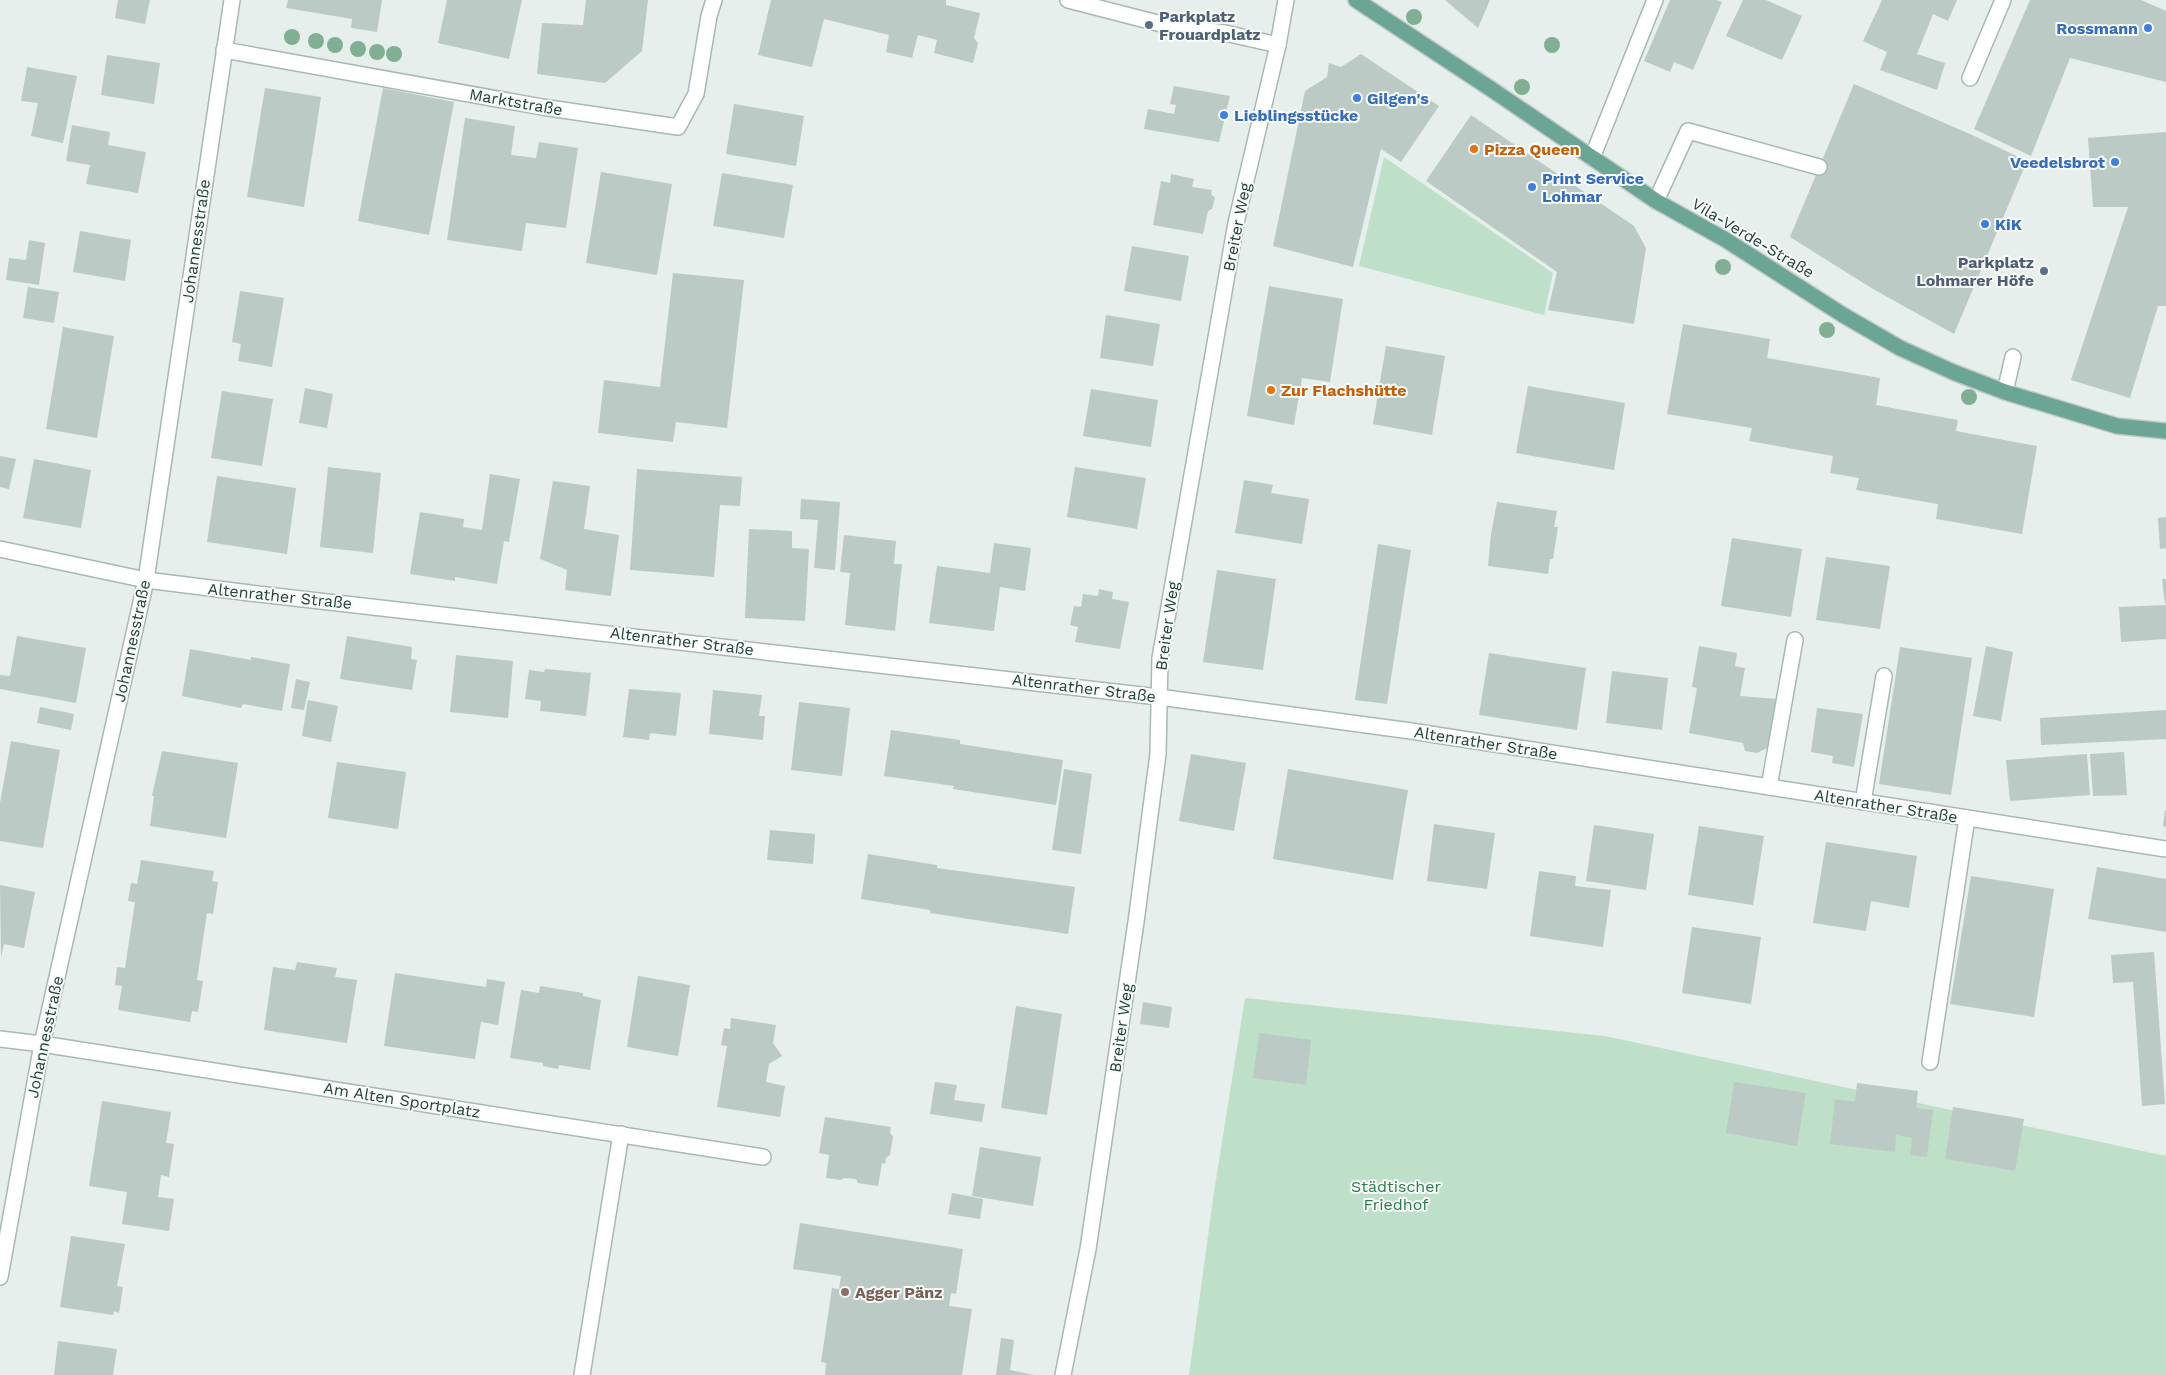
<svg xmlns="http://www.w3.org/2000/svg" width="2166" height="1375" viewBox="0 0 2166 1375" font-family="'Work Sans',sans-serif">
<rect width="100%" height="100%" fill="#e6efeb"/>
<!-- green -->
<g fill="#bfe0c8">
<polygon points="1384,157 1553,273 1544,315 1359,266"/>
<polygon points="1245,998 1605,1036 2166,1156 2166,1375 1189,1375 1214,1192"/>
</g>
<!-- building -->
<g fill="#bbcac4">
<polygon points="118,0 150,0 145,24 115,18"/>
<polygon points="288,0 382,0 377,32 351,28 352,19 286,8"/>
<polygon points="447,0 522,0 509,59 438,43"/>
<polygon points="586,0 648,0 642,51 605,83 537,74 542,23 583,25"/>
<polygon points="771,0 946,0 946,5 980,13 974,38 978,43 973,63 934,53 937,40 918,35 912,58 886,52 889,35 824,19 812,67 758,55"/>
<polygon points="1445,0 1490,0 1478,28"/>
<polygon points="1670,0 1716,0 1722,2 1693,70 1674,62 1670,72 1644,61"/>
<polygon points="1743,0 1766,0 1802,16 1782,60 1726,36"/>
<polygon points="1882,0 1957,0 1948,21 1933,14 1917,54 1945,63 1937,90 1880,70 1887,52 1863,41"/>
<polygon points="2030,0 2141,0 2166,11 2166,82 2070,58 2031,156 1974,129"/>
<polygon points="1361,54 1439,106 1401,162 1381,149 1353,267 1273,246 1305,91 1327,77 1329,63 1341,67"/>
<polygon points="107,55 160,63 154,104 101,95"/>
<polygon points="27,67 77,76 63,143 31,136 38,103 21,101"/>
<polygon points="1854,84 1970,134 2027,161 1954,334 1873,289 1790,237"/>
<polygon points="1174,86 1230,96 1219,142 1144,129 1148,109 1174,114 1176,105 1170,104"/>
<polygon points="265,88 321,97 304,207 247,197"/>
<polygon points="383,88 454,102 429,235 358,221"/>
<polygon points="734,104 804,116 796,166 726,154"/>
<polygon points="1471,115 1634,226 1646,248 1634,324 1548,310 1557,272 1426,181"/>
<polygon points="465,118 515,126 511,155 536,158 539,142 578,148 566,228 526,223 522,251 447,240"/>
<polygon points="72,125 110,132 108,145 146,152 138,193 86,184 90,165 66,161"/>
<polygon points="2166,132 2166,306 2158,306 2130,398 2071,380 2128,207 2093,207 2088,138"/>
<polygon points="601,172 672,184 657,275 586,263"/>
<polygon points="722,173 793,185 784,238 713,226"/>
<polygon points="1171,174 1194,179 1192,187 1212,190 1211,194 1215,198 1212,209 1208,211 1203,234 1153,225 1161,181 1170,183"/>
<polygon points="80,231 131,240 125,281 73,272"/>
<polygon points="29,240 45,243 39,285 6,280 9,258 26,260"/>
<polygon points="1132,246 1189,256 1181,301 1124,291"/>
<polygon points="673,273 744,280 727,428 676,422 673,442 598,433 604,380 660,387"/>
<polygon points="1269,286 1343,299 1330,382 1302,378 1294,425 1247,416"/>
<polygon points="28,287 59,292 54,323 23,318"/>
<polygon points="240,291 284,298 272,367 238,361 241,344 232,342"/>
<polygon points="1106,315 1160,324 1153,366 1100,358"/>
<polygon points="1683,324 1770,339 1767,358 1880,378 1876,405 1958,420 1956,431 2037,446 2022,534 1936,519 1938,504 1856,490 1859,478 1830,473 1833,456 1749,441 1752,428 1667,414"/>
<polygon points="63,327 114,336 97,438 46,429"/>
<polygon points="1386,346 1445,356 1432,435 1373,424"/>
<polygon points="1528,386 1625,403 1614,470 1516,453"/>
<polygon points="305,388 333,394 327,428 299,423"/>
<polygon points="1091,389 1158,400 1151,447 1083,436"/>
<polygon points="222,391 273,399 262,466 211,458"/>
<polygon points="0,456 16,459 9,489 0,487"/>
<polygon points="34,459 91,470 81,528 23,518"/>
<polygon points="328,467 381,473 373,553 320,547"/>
<polygon points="1075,467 1146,478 1137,529 1067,517"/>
<polygon points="637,469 742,477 740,506 720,505 714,577 630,570"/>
<polygon points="490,474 520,479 509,542 504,541 497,584 455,577 455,581 410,574 420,512 464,519 463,527 482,530"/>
<polygon points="217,476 296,488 287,554 207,542"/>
<polygon points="1244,480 1273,485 1271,493 1309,499 1302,544 1235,533"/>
<polygon points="553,481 590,486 584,529 619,535 611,596 565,590 567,570 540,559"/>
<polygon points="801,499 840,502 835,570 814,568 818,520 800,519"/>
<polygon points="1497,502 1557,511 1554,527 1558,527 1553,559 1550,559 1548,574 1488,566 1491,534"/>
<polygon points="2166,517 2166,548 2160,549 2158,518"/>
<polygon points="749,529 792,531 792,548 809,549 805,621 745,618"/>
<polygon points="844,535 896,541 894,564 902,564 895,631 845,625 850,573 840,572"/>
<polygon points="1732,538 1802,549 1791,617 1721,606"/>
<polygon points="994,543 1031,548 1025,591 1000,587 994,631 929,623 937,566 990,573"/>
<polygon points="1378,544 1411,550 1387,704 1355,700"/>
<polygon points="1826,557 1890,566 1880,629 1816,620"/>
<polygon points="1217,570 1276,579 1263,670 1203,662"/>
<polygon points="2162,579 2166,579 2166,603 2165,604"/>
<polygon points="1099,589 1113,592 1112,599 1129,602 1120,649 1075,642 1078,627 1070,625 1074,606 1081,607 1083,594 1098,596"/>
<polygon points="2166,605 2166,639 2121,642 2119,607"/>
<polygon points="17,636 86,648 76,703 0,689 0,675 10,676"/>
<polygon points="347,636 412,647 411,659 417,660 412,690 340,679"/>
<polygon points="1699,646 1737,653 1735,666 1745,668 1740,696 1777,699 1767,748 1757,753 1745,751 1743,743 1689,733 1697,688 1692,687"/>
<polygon points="1986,646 2013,652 2001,721 1973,716"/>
<polygon points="1900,647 1972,658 1951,795 1879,784"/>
<polygon points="190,649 251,660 251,657 290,664 282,711 243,704 241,708 182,696"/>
<polygon points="1489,653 1586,668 1577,730 1479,715"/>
<polygon points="456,655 513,661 508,718 450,712"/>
<polygon points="545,669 591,673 586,716 540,711 541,701 525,699 529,670 544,672"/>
<polygon points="1612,671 1668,678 1662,730 1606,723"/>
<polygon points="296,679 310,682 304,710 291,708"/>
<polygon points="629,689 681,693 676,736 650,733 649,740 623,737"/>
<polygon points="713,690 762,695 759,716 765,716 763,740 709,734"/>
<polygon points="308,700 338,706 331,742 302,736"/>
<polygon points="799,702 850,708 842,776 791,770"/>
<polygon points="40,707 74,714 71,730 37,723"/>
<polygon points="1817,708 1863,714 1854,767 1832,763 1833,756 1811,752"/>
<polygon points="2166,710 2166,739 2041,745 2040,718"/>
<polygon points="891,730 960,740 960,744 1063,760 1056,805 953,789 954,786 884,776"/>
<polygon points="11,741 60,750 43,848 0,841 0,803"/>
<polygon points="162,751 238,763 226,838 150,826 154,796 152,796"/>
<polygon points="2124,752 2127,795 2093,796 2090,754"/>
<polygon points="1191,754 1246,763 1234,831 1179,821"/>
<polygon points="2087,754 2090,795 2010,801 2006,760"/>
<polygon points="337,762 406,772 398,829 328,818"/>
<polygon points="1064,769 1092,774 1081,854 1052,850"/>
<polygon points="1288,769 1408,790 1393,880 1273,859"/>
<polygon points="2165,810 2166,810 2166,827 2163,826"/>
<polygon points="1434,824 1495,833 1487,889 1427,881"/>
<polygon points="1594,825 1654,834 1646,890 1586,881"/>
<polygon points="1699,826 1764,836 1753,905 1688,895"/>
<polygon points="770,830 815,834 813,864 767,860"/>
<polygon points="1826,842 1917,856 1909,908 1871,901 1866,931 1813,923"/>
<polygon points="868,854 937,865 937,868 1075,887 1068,934 930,913 930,910 861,899"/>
<polygon points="141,860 214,871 212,881 218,882 213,914 207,913 197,980 203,981 198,1012 192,1011 190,1022 118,1010 122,986 115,985 117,967 125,968 135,902 128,901 131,883 137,884"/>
<polygon points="2097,867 2166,879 2166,932 2088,919"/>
<polygon points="1539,871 1576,876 1575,886 1611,890 1603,947 1530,936"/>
<polygon points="1971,876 2054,889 2034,1017 1950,1004"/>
<polygon points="0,885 35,892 24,948 4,944 1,957"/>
<polygon points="1692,927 1761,937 1751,1004 1682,993"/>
<polygon points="2154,952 2165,1104 2142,1106 2133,982 2113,983 2111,955"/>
<polygon points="297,962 337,968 335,977 357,980 347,1043 264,1030 273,967 295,970"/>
<polygon points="395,973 486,987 487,979 505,982 498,1025 481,1022 475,1059 384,1046"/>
<polygon points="638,976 690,985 678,1056 627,1047"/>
<polygon points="540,986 583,993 583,996 601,1000 590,1070 559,1065 558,1069 543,1066 543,1063 510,1058 521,990 539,993"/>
<polygon points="1143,1002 1172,1007 1169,1028 1140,1024"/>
<polygon points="1016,1006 1062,1014 1047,1115 1001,1108"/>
<polygon points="731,1018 776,1025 773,1043 782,1056 769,1064 766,1082 785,1086 780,1117 717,1107 727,1046 721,1045 724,1028 730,1029"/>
<polygon points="1259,1033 1311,1040 1306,1085 1253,1078"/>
<polygon points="935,1082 957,1085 954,1100 985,1104 982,1122 930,1114"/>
<polygon points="1734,1082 1806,1093 1797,1146 1726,1133"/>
<polygon points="1857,1083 1918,1091 1916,1108 1933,1110 1927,1157 1910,1155 1912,1138 1896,1135 1895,1152 1830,1144 1835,1099 1855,1102"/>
<polygon points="102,1101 171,1112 166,1143 174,1144 169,1177 161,1175 158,1197 174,1199 169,1231 122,1224 127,1192 89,1186"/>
<polygon points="1953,1107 2024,1119 2015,1171 1945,1159"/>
<polygon points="825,1117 891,1127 890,1133 893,1137 890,1155 886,1158 885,1164 882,1163 878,1186 858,1183 856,1179 844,1178 841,1180 826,1178 829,1155 819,1153"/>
<polygon points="980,1147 1041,1157 1033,1206 972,1196"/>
<polygon points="952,1193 983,1199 980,1219 948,1214"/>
<polygon points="800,1223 963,1249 956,1294 951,1293 949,1306 972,1309 962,1375 825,1375 826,1363 821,1362 832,1288 839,1289 841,1276 793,1269"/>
<polygon points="71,1236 125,1244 117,1286 123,1287 119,1313 114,1311 113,1315 60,1307"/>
<polygon points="1001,1338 1014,1340 1010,1370 1034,1375 996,1375"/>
<polygon points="58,1341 117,1349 113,1375 54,1375"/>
</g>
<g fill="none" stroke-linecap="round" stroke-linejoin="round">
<defs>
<g id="minor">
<polyline points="1068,0 1169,26 1225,33 1278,45"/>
<polyline points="224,50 542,107 678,127 696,94 709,16 714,0"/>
<polyline points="1970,78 2003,0"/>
<polyline points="1592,158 1655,0"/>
<polyline points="1656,201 1688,131 1819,167"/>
<polyline points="2005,392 2013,357"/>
<polyline points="0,549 146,580 250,593 1159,697 1411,731 2166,849"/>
<polyline points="1769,787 1795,640"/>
<polyline points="1863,802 1884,676"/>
<polyline points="0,1039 42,1044 763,1157"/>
<polyline points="1930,1062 1967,818"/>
<polyline points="0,1277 42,1044 146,580 232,0"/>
<polyline points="582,1375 621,1134"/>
<polyline points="1063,1375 1088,1249 1136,922 1158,754 1160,658 1236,223 1278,45 1286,0"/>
</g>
<polyline id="major" points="1356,0 1491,89 1656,201 1726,240 1843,315 1900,348 1953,372 2005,392 2117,426 2166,431"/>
</defs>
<!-- minor casing -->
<use href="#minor" stroke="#a8b8b2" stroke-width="18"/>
<!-- major casing -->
<use href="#major" stroke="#c2cac8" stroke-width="18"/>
<!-- minor -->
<use href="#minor" stroke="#fff" stroke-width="15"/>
<!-- major -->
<use href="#major" stroke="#6aa596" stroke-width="15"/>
</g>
<!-- trees -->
<g fill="#80af93">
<circle cx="1414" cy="17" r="8"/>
<circle cx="292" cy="37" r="8"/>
<circle cx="316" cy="41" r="8"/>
<circle cx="335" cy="45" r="8"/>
<circle cx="1552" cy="45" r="8"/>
<circle cx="358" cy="49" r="8"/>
<circle cx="377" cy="52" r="8"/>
<circle cx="394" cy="54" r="8"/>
<circle cx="1522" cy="87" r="8"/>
<circle cx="1723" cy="267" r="8"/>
<circle cx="1827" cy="330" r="8"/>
<circle cx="1969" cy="397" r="8"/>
</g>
<!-- markers -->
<g fill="#5c6f8a" stroke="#f7fbf9" stroke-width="2">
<circle cx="1149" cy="25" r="5"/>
<circle cx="2044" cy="271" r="5"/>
</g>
<g fill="#3f7fe0" stroke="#f7fbf9" stroke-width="2">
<circle cx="2148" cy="28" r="5"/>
<circle cx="1357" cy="98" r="5"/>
<circle cx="1224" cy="115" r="5"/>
<circle cx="2115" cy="162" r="5"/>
<circle cx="1532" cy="187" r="5"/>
<circle cx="1985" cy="224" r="5"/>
</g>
<g fill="#e8710a" stroke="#f7fbf9" stroke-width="2">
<circle cx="1474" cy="149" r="5"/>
<circle cx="1271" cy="390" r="5"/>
</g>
<circle fill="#8d6e63" stroke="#f7fbf9" stroke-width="2" cx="845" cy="1292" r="5"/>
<g text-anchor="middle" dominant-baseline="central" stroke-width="4" stroke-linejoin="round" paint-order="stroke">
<!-- service labels -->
<g font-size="16" font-weight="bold" fill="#4e5e75" stroke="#f7fbf9" text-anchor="start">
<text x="1159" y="16">Parkplatz<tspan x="1159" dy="18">Frouardplatz</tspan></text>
<text x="2034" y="262" text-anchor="end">Parkplatz<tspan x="2034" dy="18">Lohmarer Höfe</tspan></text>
</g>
<!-- shop labels -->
<g font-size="16" font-weight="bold" fill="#366cbe" stroke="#f7fbf9" text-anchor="start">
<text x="2138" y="28" text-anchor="end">Rossmann</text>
<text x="1367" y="98">Gilgen's</text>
<text x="1234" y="115">Lieblingsstücke</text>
<text x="2105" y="162" text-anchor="end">Veedelsbrot</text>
<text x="1542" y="178">Print Service<tspan x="1542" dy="18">Lohmar</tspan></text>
<text x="1995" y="224">KiK</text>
</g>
<!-- street labels -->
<g font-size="16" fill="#24423a" stroke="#f7fbf9">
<text transform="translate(516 102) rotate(10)">Marktstraße</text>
<text transform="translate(1237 227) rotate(-79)">Breiter Weg</text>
<text transform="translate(1753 238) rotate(31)">Vila-Verde-Straße</text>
<text transform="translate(196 241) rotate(-82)">Johannesstraße</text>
<text transform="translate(280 596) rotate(6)">Altenrather Straße</text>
<text transform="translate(1167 626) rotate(-82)">Breiter Weg</text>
<text transform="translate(132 641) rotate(-78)">Johannesstraße</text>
<text transform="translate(682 641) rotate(7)">Altenrather Straße</text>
<text transform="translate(1084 688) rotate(7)">Altenrather Straße</text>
<text transform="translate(1486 743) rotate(9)">Altenrather Straße</text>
<text transform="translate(1886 806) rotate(9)">Altenrather Straße</text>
<text transform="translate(1121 1028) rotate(-82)">Breiter Weg</text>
<text transform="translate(45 1037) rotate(-78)">Johannesstraße</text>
<text transform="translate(402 1100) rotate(9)">Am Alten Sportplatz</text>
</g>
<!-- food labels -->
<g font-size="16" font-weight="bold" fill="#c56008" stroke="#f7fbf9" text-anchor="start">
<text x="1484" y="149">Pizza Queen</text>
<text x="1281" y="390">Zur Flachshütte</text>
</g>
<!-- park labels -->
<g font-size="16" fill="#2d7a4b" stroke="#f7fbf9">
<text x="1396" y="1186">Städtischer<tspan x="1396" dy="18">Friedhof</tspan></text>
</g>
<!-- education labels -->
<g font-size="16" font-weight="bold" fill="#785e54" stroke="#f7fbf9" text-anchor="start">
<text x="855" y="1292">Agger Pänz</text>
</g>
</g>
</svg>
